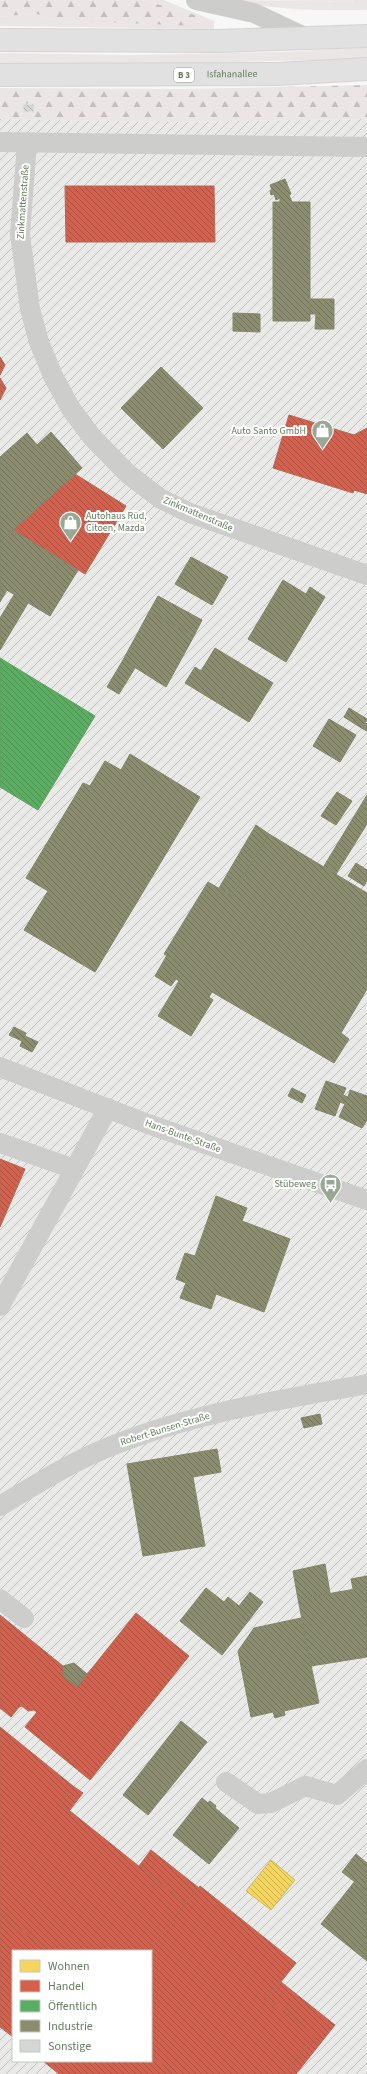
<svg xmlns="http://www.w3.org/2000/svg" width="367" height="2074" viewBox="0 0 367 2074" font-family="'Source Sans 3',sans-serif">
<defs>
<pattern id="industrial-furrows" width="10" height="10" patternUnits="userSpaceOnUse"><rect width="10" height="10" fill="#e9e9e8"/><path d="M-1 1l2-2M0 10L10 0M9 11l2-2" fill="none" stroke="#c0c2bf"/></pattern>
<pattern id="forest-firs" width="22" height="20" patternUnits="userSpaceOnUse"><rect width="22" height="20" fill="#ebe5e6"/><path d="M5 1l3.5 6h-7zM16 11l3.5 6h-7z" fill="#c2bfbe"/></pattern>
<pattern id="homes-back-hatch" width="6" height="6" patternUnits="userSpaceOnUse"><rect width="6" height="6" fill="#f6d55c"/><path d="M-1 5l2 2M0 0l6 6M5-1l2 2" fill="none" stroke="#cbb24f"/></pattern>
<pattern id="shops-back-hatch" width="6" height="6" patternUnits="userSpaceOnUse"><rect width="6" height="6" fill="#d6604d"/><path d="M-1 5l2 2M0 0l6 6M5-1l2 2" fill="none" stroke="#a85241"/></pattern>
<pattern id="public-back-hatch" width="6" height="6" patternUnits="userSpaceOnUse"><rect width="6" height="6" fill="#5aae61"/><path d="M-1 5l2 2M0 0l6 6M5-1l2 2" fill="none" stroke="#4e9353"/></pattern>
<pattern id="industry-back-hatch" width="6" height="6" patternUnits="userSpaceOnUse"><rect width="6" height="6" fill="#8c8c6e"/><path d="M-1 5l2 2M0 0l6 6M5-1l2 2" fill="none" stroke="#70725a"/></pattern>
<pattern id="building-back-hatch" width="6" height="6" patternUnits="userSpaceOnUse"><rect width="6" height="6" fill="#d5d7d4"/><path d="M-1 5l2 2M0 0l6 6M5-1l2 2" fill="none" stroke="#b0b4af"/></pattern>
</defs>
<rect width="100%" height="100%" fill="#f8f7f8"/>
<!-- industrial -->
<path fill="url(#industrial-furrows)" fill-rule="evenodd" d="M 0,119 L 169,122 L 367,119 L 367,2074 L 0,2074 ZM 13,1951 L 151,1951 L 151,2061 L 13,2061 Z"/>
<!-- green -->
<g fill="#ebe5e6">
<polygon points="143,0 164,0 214,21 214,29 0,26 0,17 34,13 62,22 195,15"/>
<path d="M 231,0 L 367,2 L 367,10 C 322,11 275,10 231,0 Z"/>
<polygon points="367,47 367,59 360,59 105,65 0,64 0,53 131,55 281,52"/>
</g>
<!-- forest -->
<g fill="url(#forest-firs)">
<polygon points="0,0 143,0 195,15 196,26 77,21 62,22 34,13 0,17"/>
<polygon points="263,0 367,0 367,2 265,0"/>
<polygon points="367,85 367,119 169,122 0,119 0,88 184,89"/>
</g>
<!-- homes -->
<polygon fill="url(#homes-back-hatch)" stroke="#cabb5d" points="271,1860 295,1880 271,1910 246,1891"/>
<!-- shops -->
<g fill="url(#shops-back-hatch)" stroke="#b46952">
<polygon points="65,186 214,186 215,242 66,242"/>
<polygon points="0,357 5,365 0,375"/>
<polygon points="0,378 6,388 0,400"/>
<polygon points="289,415 354,435 367,428 367,494 354,490 353,493 273,468"/>
<polygon points="75,474 126,506 85,574 13,530"/>
<polygon points="0,1159 25,1169 0,1227"/>
<polygon points="136,1613 189,1656 90,1780 25,1727 37,1712 34,1710 28,1711 22,1706 19,1707 11,1717 0,1708 0,1615 63,1666 63,1676 77,1687"/>
<polygon points="0,1727 73,1786 60,1803 186,1904 148,1951 48,1951 0,1913"/>
<polygon points="73,1786 83,1793 69,1811 60,1803"/>
<polygon points="151,1850 199,1888 186,1904 139,1866"/>
<polygon points="200,1886 296,1963 268,1998 315,2036 285,2074 175,2074 151,2055 151,1951 148,1951"/>
<polygon points="0,1913 48,1951 13,1951 13,2037 0,2027"/>
<polygon points="281,1982 335,2025 296,2074 285,2074 315,2036 268,1998"/>
<polygon points="151,2055 175,2074 59,2074 43,2061 151,2061"/>
</g>
<!-- public -->
<polygon fill="url(#public-back-hatch)" stroke="#5d9f60" points="0,658 95,716 38,810 0,787"/>
<!-- industry -->
<g fill="url(#industry-back-hatch)" stroke="#808869">
<polygon points="285,179 291,194 289,195 292,202 310,202 310,321 273,321 273,202 280,202 280,198 276,200 274,194 271,195 270,191 272,190 270,185"/>
<polygon points="310,299 334,299 334,329 315,329 316,314 310,314"/>
<polygon points="233,313 260,314 260,332 233,331"/>
<polygon points="161,367 203,408 163,449 121,408"/>
<polygon points="51,432 82,468 0,542 0,457 27,433 37,445"/>
<polygon points="13,530 78,570 50,616 0,586 0,542"/>
<polygon points="191,557 228,577 212,605 175,584"/>
<polygon points="283,580 306,594 310,587 325,597 286,662 248,639"/>
<polygon points="0,586 7,590 0,602"/>
<polygon points="14,595 28,603 0,650 0,618"/>
<polygon points="158,596 202,620 194,636 149,612"/>
<polygon points="149,612 194,636 166,687 123,660"/>
<polygon points="215,648 273,683 249,722 185,683 195,667 201,671"/>
<polygon points="123,660 135,668 119,694 107,687"/>
<polygon points="349,708 367,719 363,729 344,717"/>
<polygon points="329,719 356,735 340,762 313,746"/>
<polygon points="367,723 367,731 363,729"/>
<polygon points="130,754 200,797 95,972 24,930 48,891 26,878 83,783 90,786 105,761 121,770"/>
<polygon points="337,792 352,801 336,825 321,816"/>
<polygon points="367,795 367,824 336,874 324,866"/>
<polygon points="256,825 269,834 232,896 219,888"/>
<polygon points="269,834 367,893 367,989 341,1033 349,1039 334,1063 212,992 209,997 213,1000 191,1036 158,1016 179,981 172,976 180,963 164,954 208,882 232,896"/>
<polygon points="356,863 367,870 367,880 364,886 348,876"/>
<polygon points="167,955 180,963 172,976 176,979 171,986 155,976"/>
<polygon points="14,1027 26,1033 25,1036 38,1042 32,1052 20,1046 22,1041 9,1035"/>
<polygon points="326,1081 346,1088 343,1095 348,1097 350,1090 367,1096 367,1120 362,1128 339,1117 345,1104 340,1102 335,1116 315,1109"/>
<polygon points="292,1088 306,1095 302,1103 288,1096"/>
<polygon points="216,1196 247,1208 242,1221 290,1239 264,1312 216,1294 211,1309 180,1298 186,1283 176,1279 185,1253 195,1256"/>
<polygon points="320,1414 322,1424 304,1428 301,1418"/>
<polygon points="217,1449 221,1472 193,1477 205,1546 143,1556 127,1464"/>
<polygon points="325,1564 330,1593 298,1599 293,1571"/>
<polygon points="367,1576 367,1587 353,1589 351,1579"/>
<polygon points="367,1587 367,1657 311,1666 298,1599"/>
<polygon points="206,1588 224,1602 228,1597 239,1606 250,1592 263,1602 222,1655 180,1621"/>
<polygon points="301,1618 319,1703 284,1711 285,1715 275,1718 273,1712 251,1717 238,1651 254,1628"/>
<polygon points="74,1663 87,1674 77,1687 63,1676 63,1666"/>
<polygon points="181,1721 207,1742 148,1815 123,1795"/>
<polygon points="202,1798 208,1803 210,1801 216,1806 215,1808 239,1828 209,1864 173,1835"/>
<polygon points="356,1854 367,1863 367,1882 359,1876 355,1882 342,1872"/>
<polygon points="359,1876 367,1882 367,1961 321,1924"/>
</g>
<!-- building -->
<rect fill="url(#building-back-hatch)" stroke="#e7e6e7" x="23" y="104" width="11" height="8"/>
<g fill="none" stroke-linecap="round" stroke-linejoin="round">
<defs>
<g id="highway">
<polyline points="0,40 218,41 367,36"/>
<path id="s1" d="M 0,75 L 277,74 L 367,69"/>
</g>
</defs>
<!-- highway casing -->
<use href="#highway" stroke="#d4d4d3" stroke-width="24"/>
<!-- minor -->
<g stroke="#cdcecc" stroke-width="20">
<polyline points="196,0 254,13 309,39"/>
<polyline points="0,142 367,147"/>
<polyline points="27,143 20,234 30,309 39,342 53,376 71,409 92,437 128,474 161,499 190,513 367,575"/>
<polyline points="0,1067 148,1124 367,1200"/>
<polyline points="0,1143 74,1169"/>
<polyline points="0,1306 108,1108"/>
<path d="M 0,1506 C 35,1485 71,1462 109,1447 C 192,1413 280,1400 367,1384"/>
<polyline points="0,1599 24,1618"/>
<polyline points="226,1782 258,1804 271,1803 305,1786 337,1795 367,1769"/>
</g>
<!-- highway -->
<use href="#highway" stroke="#e0e1e0" stroke-width="22"/>
</g>
<!-- icons -->
<defs>
<symbol id="shop-pin" viewBox="-11 -11 22 30"><path d="M0 17L-7.5 6A9.5 9.5 0 1 1 7.5 6Z" fill="#98a894" stroke="#fff"/><path d="M-5-2.5h2.3a2.7 3.5 0 0 1 5.4 0H5L5.5 6h-11ZM-1.5-2.5h3a1.5 2.3 0 0 0-3 0Z" fill="#fff"/></symbol>
<symbol id="bus-pin" viewBox="-11 -11 22 30"><path d="M0 17L-7.5 6A9.5 9.5 0 1 1 7.5 6Z" fill="#98a894" stroke="#fff"/><path d="M-5-6H5V4H4V6H2V4H-2V6H-4V4H-5ZM-3.5-4V0h7V-4ZM-3.5 1.2v1.5H-2V1.2ZM2 1.2v1.5H3.5V1.2Z" fill="#fff"/></symbol>
</defs>
<g fill-rule="evenodd">
<use href="#shop-pin" x="310" y="418" width="25" height="34"/>
<use href="#shop-pin" x="58" y="510" width="25" height="34"/>
<use href="#bus-pin" x="318" y="1172" width="25" height="34"/>
</g>
<g text-anchor="middle" dominant-baseline="central" stroke-width="4" stroke-linejoin="round" paint-order="stroke">
<!-- shield labels -->
<rect fill="#fff" stroke="#93a48e" stroke-width="1" x="174" y="68" width="20" height="14" rx="3"/>
<g font-size="9" font-weight="bold" fill="#657d5e">
<text x="184" y="75">B 3</text>
</g>
<!-- street labels -->
<g font-size="10" fill="#657d5e" stroke="#fff">
<text stroke="none"><textPath href="#s1" startOffset="232">Isfahanallee</textPath></text>
<text transform="translate(23 202) rotate(-86)">Zinkmattenstraße</text>
<text transform="translate(198 514) rotate(23)">Zinkmattenstraße</text>
<text transform="translate(183 1136) rotate(20)">Hans-Bunte-Straße</text>
<text transform="translate(165 1429) rotate(-17)">Robert-Bunsen-Straße</text>
</g>
<!-- poi labels -->
<g font-size="10" fill="#657d5e" stroke="#fff" text-anchor="end">
<text x="306" y="431">Auto Santo GmbH</text>
<text x="86" y="516" text-anchor="start">Autohaus Rüd,<tspan x="86" dy="12">Citoen, Mazda</tspan></text>
<text x="316" y="1184">Stübeweg</text>
</g>
</g>
<!-- legend -->
<rect x="12" y="1950" width="140" height="112" fill="#ffffff" stroke="#c1cbbf"/>
<rect x="20" y="1960" width="20" height="12" fill="#f6d55c" stroke="#c1cbbf"/>
<text x="48" y="1970" font-size="12" fill="#657d5e">Wohnen</text>
<rect x="20" y="1980" width="20" height="12" fill="#d6604d" stroke="#c1cbbf"/>
<text x="48" y="1990" font-size="12" fill="#657d5e">Handel</text>
<rect x="20" y="2000" width="20" height="12" fill="#5aae61" stroke="#c1cbbf"/>
<text x="48" y="2010" font-size="12" fill="#657d5e">Öffentlich</text>
<rect x="20" y="2020" width="20" height="12" fill="#8c8c6e" stroke="#c1cbbf"/>
<text x="48" y="2030" font-size="12" fill="#657d5e">Industrie</text>
<rect x="20" y="2040" width="20" height="12" fill="#d5d7d4" stroke="#c1cbbf"/>
<text x="48" y="2050" font-size="12" fill="#657d5e">Sonstige</text>
</svg>
